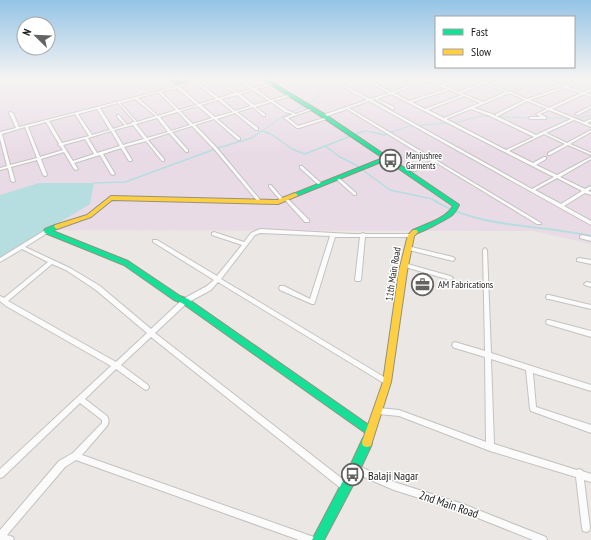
<svg xmlns="http://www.w3.org/2000/svg" width="591" height="540" viewBox="0 0 591 540" font-family="'PT Sans Narrow',sans-serif">
<rect width="100%" height="100%" fill="#ebe7e4"/>
<!-- industrial -->
<polygon fill="#e9dbe6" points="0,78 591,78 591,244 533,231 0,230"/>
<!-- water -->
<polygon fill="#b6dde0" points="39,183 94,183 90,204 0,258 0,195"/>
<g fill="none" stroke-linecap="round" stroke-linejoin="round">
<!-- stream-far2 -->
<g stroke="#b6dde0" stroke-width="1">
<polyline points="545,118 579,118 591,115"/>
<polyline points="261,131 268,133"/>
<polyline points="259,133 277,120 316,99 323,78"/>
<polyline points="357,133 366,131 376,133"/>
<polyline points="389,133 410,126 459,122 480,116 530,118"/>
</g>
<!-- stream-far1 -->
<g stroke="#b6dde0" stroke-width="1.5">
<polyline points="265,132 271,134 292,149 305,154 361,132"/>
<polyline points="371,132 384,135 392,132"/>
<polyline points="325,146 340,157 356,165 390,190 432,199 437,202"/>
<polyline points="94,183 125,182 218,148 252,138 260,132"/>
</g>
<!-- stream -->
<path stroke="#b6dde0" stroke-width="2" d="M 435,201 C 481,229 540,224 591,236"/>
<defs>
<g id="street">
<polygon points="32,78 35,78 37,80 35,81"/>
<path d="M 207,78 L 214,78 L 238,93 L 251,89 L 236,78 L 239,78 L 254,88 L 272,83 L 272,85 L 256,89 L 271,100 L 291,94 L 291,96 L 273,101 L 287,110 L 296,114 L 312,108 L 314,109 L 288,118 L 298,126 L 327,117 L 330,118 L 299,128 L 297,128 L 284,118 L 293,114 L 285,112 L 271,102 L 255,107 L 265,114 L 265,116 L 263,116 L 253,107 L 237,112 L 258,128 L 258,130 L 256,130 L 235,113 L 217,119 L 240,138 L 240,140 L 238,140 L 214,119 L 195,125 L 217,148 L 261,201 L 261,203 L 259,203 L 215,150 L 192,126 L 172,132 L 188,150 L 188,152 L 186,152 L 169,133 L 148,140 L 164,159 L 164,161 L 162,161 L 146,141 L 124,147 L 132,160 L 131,161 L 129,161 L 121,148 L 103,154 L 115,174 L 113,175 L 111,174 L 100,155 L 74,163 L 78,169 L 76,170 L 74,169 L 64,152 L 41,159 L 47,175 L 46,176 L 45,176 L 43,175 L 37,160 L 11,167 L 15,181 L 14,182 L 13,182 L 11,181 L 8,168 L 0,170 L 0,168 L 7,166 L 0,139 L 0,132 L 16,128 L 9,113 L 10,112 L 13,113 L 19,127 L 194,82 L 194,80 L 197,81 ZM 211,79 L 235,93 L 219,98 L 198,82 ZM 196,83 L 216,99 L 199,104 L 180,87 ZM 177,88 L 197,105 L 179,110 L 161,92 ZM 253,90 L 269,101 L 254,105 L 240,94 ZM 159,92 L 159,93 L 176,110 L 158,116 L 138,98 ZM 237,95 L 251,106 L 235,111 L 221,99 ZM 135,99 L 156,116 L 137,122 L 120,103 ZM 218,100 L 233,112 L 215,117 L 201,105 ZM 118,103 L 135,122 L 132,122 L 132,123 L 127,125 L 119,115 L 117,115 L 117,117 L 125,125 L 113,129 L 100,108 ZM 198,106 L 212,118 L 193,124 L 180,111 ZM 97,109 L 110,130 L 92,135 L 78,114 ZM 178,112 L 190,125 L 171,131 L 160,117 ZM 75,114 L 89,136 L 62,143 L 49,121 ZM 157,118 L 168,132 L 147,138 L 136,124 ZM 46,122 L 59,144 L 58,145 L 60,146 L 63,150 L 40,157 L 28,127 ZM 133,125 L 144,139 L 123,145 L 114,130 ZM 25,127 L 37,158 L 10,165 L 2,134 ZM 111,131 L 120,146 L 97,153 L 88,138 ZM 85,139 L 94,154 L 73,161 L 63,145 Z"/>
<path d="M 328,78 L 331,78 L 370,99 L 389,93 L 361,78 L 365,78 L 376,84 L 393,78 L 397,78 L 378,85 L 391,92 L 425,80 L 421,78 L 425,78 L 428,79 L 435,78 L 430,80 L 441,85 L 461,78 L 465,78 L 444,86 L 458,92 L 482,83 L 472,78 L 476,78 L 485,82 L 494,78 L 498,78 L 487,83 L 509,92 L 528,84 L 514,78 L 518,78 L 530,83 L 541,78 L 545,78 L 545,79 L 565,86 L 576,80 L 571,78 L 575,78 L 578,79 L 580,78 L 584,78 L 581,80 L 591,84 L 591,86 L 578,81 L 568,87 L 583,92 L 591,89 L 591,91 L 586,93 L 591,95 L 591,97 L 584,94 L 552,109 L 584,122 L 591,119 L 591,121 L 587,123 L 591,125 L 591,127 L 574,120 L 546,133 L 567,143 L 591,130 L 591,132 L 570,144 L 591,153 L 591,155 L 568,145 L 550,155 L 548,155 L 548,153 L 565,144 L 544,134 L 509,151 L 533,163 L 544,157 L 546,157 L 546,159 L 536,165 L 557,175 L 591,157 L 591,159 L 560,177 L 585,189 L 591,186 L 591,189 L 588,191 L 591,192 L 591,195 L 585,193 L 564,206 L 591,221 L 591,225 L 369,101 L 349,108 L 541,223 L 541,224 L 537,224 L 435,162 L 415,171 L 413,171 L 413,169 L 432,161 L 347,109 L 325,117 L 323,117 L 323,115 L 367,100 ZM 542,80 L 563,87 L 527,99 L 511,92 ZM 427,81 L 446,89 L 409,101 L 394,93 ZM 485,84 L 506,92 L 483,102 L 461,93 ZM 565,88 L 581,93 L 549,108 L 530,100 ZM 449,90 L 462,95 L 425,109 L 412,102 ZM 509,93 L 525,100 L 496,114 L 496,116 L 498,116 L 527,101 L 547,109 L 536,114 L 541,117 L 531,117 L 529,118 L 530,119 L 546,119 L 546,117 L 540,114 L 549,110 L 571,119 L 536,135 L 492,114 L 474,108 ZM 391,94 L 532,166 L 554,177 L 532,189 L 372,100 L 375,99 L 392,109 L 394,109 L 394,107 L 377,99 ZM 464,96 L 480,103 L 444,118 L 428,110 ZM 471,109 L 490,116 L 534,137 L 506,150 L 446,119 ZM 557,178 L 582,191 L 561,204 L 535,190 Z"/>
<polygon points="591,106 591,108 578,115 575,114"/>
<polygon points="300,166 302,166 322,184 322,186 320,186 300,168"/>
<polygon points="336,177 338,177 356,193 356,195 354,195 336,179"/>
<polygon points="269,185 271,185 283,199 283,201 281,201 269,187"/>
<polygon points="285,198 287,198 309,220 309,222 305,222 285,200"/>
<path d="M 47,229 L 49,230 L 49,232 L 25,247 L 70,268 L 100,286 L 151,329 L 183,299 L 207,286 L 214,280 L 153,242 L 153,240 L 157,240 L 217,276 L 242,245 L 212,235 L 212,233 L 214,232 L 244,242 L 251,233 L 260,229 L 352,234 L 361,234 L 363,233 L 365,234 L 413,234 L 413,236 L 411,237 L 365,237 L 361,280 L 360,281 L 356,281 L 355,280 L 360,237 L 335,237 L 315,302 L 314,304 L 312,304 L 280,290 L 279,288 L 280,286 L 284,286 L 310,299 L 330,236 L 260,233 L 255,235 L 221,279 L 389,380 L 390,382 L 389,384 L 387,385 L 218,282 L 211,290 L 187,303 L 155,333 L 349,484 L 350,487 L 349,490 L 346,491 L 343,490 L 151,337 L 121,365 L 148,385 L 149,387 L 148,389 L 146,390 L 144,389 L 116,369 L 85,399 L 107,416 C 109,419 109,423 107,426 L 82,455 L 311,536 L 314,537 L 315,540 L 299,540 L 76,460 L 65,467 L 7,535 L 13,537 L 14,540 L 0,540 L 0,530 L 59,461 L 73,453 L 102,423 L 102,420 L 80,403 L 3,477 L 0,478 L 0,469 L 111,366 L 6,306 L 0,301 L 0,296 L 4,298 L 48,262 L 22,249 L 0,262 L 0,258 ZM 52,264 L 66,270 L 96,290 L 147,333 L 116,362 L 8,301 Z"/>
<polygon points="582,235 591,237 591,241 580,238 580,236"/>
<polygon points="407,246 453,257 455,259 453,261 405,249 405,248"/>
<polygon points="485,248 487,250 491,353 591,385 591,391 533,373 536,407 591,425 591,433 531,411 530,409 526,370 491,359 494,444 577,470 579,469 582,470 582,471 591,474 591,482 584,480 590,528 589,531 586,532 583,531 582,528 576,477 490,451 399,416 379,414 377,413 376,411 377,409 379,408 399,410 486,442 485,357 455,348 453,347 452,345 453,343 455,342 485,351 483,250"/>
<polygon points="579,258 591,260 591,264 577,261 577,259"/>
<polygon points="404,263 450,276 452,277 453,278 452,279 450,280 402,266 402,264"/>
<polygon points="587,282 591,283 591,287 585,285 584,284 585,283"/>
<polygon points="547,295 549,295 591,305 591,309 549,299 547,299 546,297"/>
<polygon points="547,320 549,320 591,331 591,337 547,324 546,322"/>
<polygon points="356,464 371,472 394,482 463,504 546,537 547,540 533,540 463,512 394,490 366,478 353,471 352,468 353,465"/>
</g>
<g id="fast">
<polygon points="168,78 173,78 177,82 190,78 198,78 176,84"/>
<path d="M 260,78 L 265,78 L 326,115 L 388,157 L 390,157 L 390,158 L 458,204 L 459,205 C 457,209 455,213 451,216 C 445,220 419,234 413,234 L 412,232 L 413,230 C 425,224 446,219 453,206 L 386,160 L 297,196 L 293,196 L 293,194 L 383,158 L 322,117 Z"/>
<polygon points="55,225 59,225 60,227 53,231 128,261 180,296 188,299 373,428 375,431 373,434 370,436 367,434 182,303 174,300 124,265 45,233 44,231 45,229"/>
<polygon points="367,437 371,438 372,442 371,446 352,487 324,540 312,540 344,479 363,438"/>
</g>
<g id="slow">
<polygon points="295,193 298,195 297,196 278,204 112,200 91,217 57,229 54,227 55,225 87,215 111,196 277,200"/>
<polygon points="413,230 417,230 418,232 414,236 407,271 391,382 372,442 371,446 367,447 363,446 362,442 383,382 399,271 408,235"/>
</g>
</defs>
<!-- street casing -->
<use href="#street" stroke="#c3c2c0" stroke-width="2"/>
<!-- fast casing -->
<use href="#fast" stroke="#95927c" stroke-width="2"/>
<!-- slow casing -->
<use href="#slow" stroke="#95927c" stroke-width="2"/>
<!-- street -->
<use href="#street" fill="#fcfbfb" fill-rule="evenodd"/>
<!-- fast -->
<use href="#fast" fill="#16e098" fill-rule="evenodd"/>
<!-- slow -->
<use href="#slow" fill="#ffcf43" fill-rule="evenodd"/>
</g>
<!-- sky -->
<linearGradient id="sky" x2="0" y2="1"><stop stop-color="#94c4e5"/><stop offset="0.51" stop-color="#f6f4f3"/><stop offset="1" stop-color="#f6f4f3" stop-opacity="0"/></linearGradient>
<rect width="591" height="154" fill="url(#sky)"/>
<!-- icons -->
<defs>
<symbol id="bus-ring" viewBox="-11 -11 22 22"><circle r="9.5" fill="#fff" stroke="#646362" stroke-width="1.5"/><path d="M-5-6H5V4H4V6H2V4H-2V6H-4V4H-5ZM-3.5-4V0h7V-4ZM-3.5 1.2v1.5H-2V1.2ZM2 1.2v1.5H3.5V1.2Z" fill="#646362"/></symbol>
<symbol id="office-ring" viewBox="-11 -11 22 22"><circle r="9.5" fill="#fff" stroke="#646362" stroke-width="1.5"/><path d="M-6-3h4V-5.5h4V-3h4V5H-6ZM-1-4.5V-3h2v-1.5ZM-6 0V1H6V0Z" fill="#646362"/></symbol>
</defs>
<g fill-rule="evenodd">
<use href="#bus-ring" x="378" y="148" width="25" height="25"/>
<use href="#office-ring" x="410" y="272" width="25" height="25"/>
<use href="#bus-ring" x="340" y="462" width="25" height="25"/>
</g>
<g text-anchor="middle" dominant-baseline="central" stroke-width="3" stroke-linejoin="round" paint-order="stroke">
<!-- far-poi labels -->
<g font-size="9" fill="#1c1c1c" stroke="#fff" text-anchor="start">
<text x="406" y="155">Manjushree<tspan x="406" dy="10">Garments</tspan></text>
</g>
<!-- street labels -->
<g font-size="10" fill="#1c1c1c" stroke="#fff">
<text transform="translate(393 274) rotate(-81)">11th Main Road</text>
</g>
<!-- poi labels -->
<g font-size="10" fill="#1c1c1c" stroke="#fff" text-anchor="start">
<text x="438" y="284">AM Fabrications</text>
</g>
<!-- near-poi labels -->
<g font-size="12" fill="#1c1c1c" stroke="#fff" text-anchor="start">
<text x="368" y="475">Balaji Nagar</text>
</g>
<!-- near-street labels -->
<g font-size="12" fill="#1c1c1c" stroke="#fff">
<text transform="translate(449 504) rotate(19)">2nd Main Road</text>
</g>
</g>
<!-- legend -->
<rect x="435" y="16" width="140" height="52" fill="#ffffff" stroke="#a4a4a4"/>
<rect x="443" y="29" width="20" height="6" fill="#16e098" stroke="#a4a4a4"/>
<text x="471" y="36" font-size="12" fill="#1c1c1c">Fast</text>
<rect x="443" y="49" width="20" height="6" fill="#ffcf43" stroke="#a4a4a4"/>
<text x="471" y="56" font-size="12" fill="#1c1c1c">Slow</text>
<!-- north arrow -->
<g transform="translate(36 36) rotate(293)"><circle r="19" fill="#ffffff" stroke="#a4a4a4"/>
<path d="M0-3L7 15L0 10L-7 15Z" fill="#646362"/>
<text y="-6" font-size="11" font-weight="bold" text-anchor="middle" fill="#1c1c1c">N</text>
</g>
</svg>
